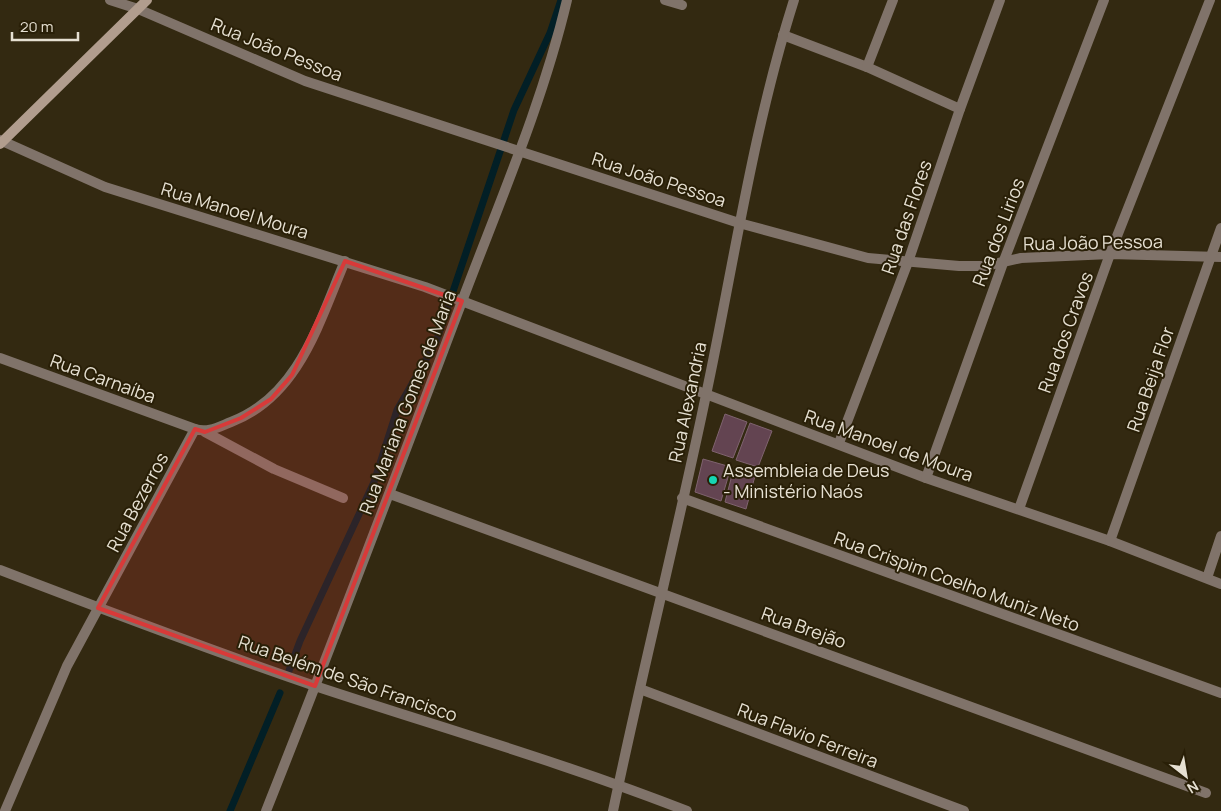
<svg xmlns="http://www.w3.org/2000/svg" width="1221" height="811" viewBox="0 0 1221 811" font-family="Manrope,sans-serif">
<rect width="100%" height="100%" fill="#332911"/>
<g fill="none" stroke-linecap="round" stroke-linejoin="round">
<!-- stream -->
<g stroke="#021f26" stroke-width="7">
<polyline points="287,676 300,641 374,482 397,410 436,342 514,110 550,33 561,0"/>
<polyline points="230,811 280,693"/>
</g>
</g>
<!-- building -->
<g fill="#634451" stroke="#7f636f">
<polygon points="725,414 747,422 733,458 712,451"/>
<polygon points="750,423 772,431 758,467 736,460"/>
<polygon points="703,459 731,467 721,501 695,492"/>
<polygon points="733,471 755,476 746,509 725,502"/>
</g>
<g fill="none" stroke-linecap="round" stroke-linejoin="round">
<!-- minor -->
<g stroke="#80736a" stroke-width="10">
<polyline points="110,0 138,9 305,81 739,223 868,258 959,266 985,266 1021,258 1110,254 1221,257"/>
<polyline points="665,0 682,5"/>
<polyline points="783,35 867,67 960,109"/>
<polyline points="867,67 893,0"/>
<polyline points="0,140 105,187 425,287 926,478 1110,541 1221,584"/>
<polyline points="0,358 195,429"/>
<polyline points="205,432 274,469 343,498"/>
<polyline points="839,443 908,262 960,109 1000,0"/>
<polyline points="926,478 1003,263 1104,0"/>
<polyline points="390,494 1206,793"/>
<polyline points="682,498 1221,693"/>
<polyline points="1019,509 1110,254 1210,0"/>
<polyline points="1110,541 1221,228"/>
<path d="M 0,570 C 104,610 209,650 315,686 C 439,727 565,763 687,811"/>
<polyline points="1207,578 1221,536"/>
<polyline points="640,689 964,811"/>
<path d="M 5,811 L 67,666 L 195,429 C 208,433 218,427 231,422 C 299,396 319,322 345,261"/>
<path d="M 266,811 C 333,643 397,473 461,304 C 499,203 542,105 567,0"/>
<path d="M 613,811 C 642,672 677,534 706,395 C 734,263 753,129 794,0"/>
</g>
<!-- secondary -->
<polyline stroke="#b19d8e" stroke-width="10" points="0,144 147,0"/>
</g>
<!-- marked area -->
<path fill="#d83a39" fill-opacity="0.2" stroke="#d83a39" stroke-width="4" stroke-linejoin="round" d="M 345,261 L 462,301 L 315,686 L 98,608 L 195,429 L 205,432 L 241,418 L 271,399 L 292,375 Z"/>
<!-- markers -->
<circle fill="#16d5b3" stroke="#291f07" stroke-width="2" cx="713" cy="480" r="5"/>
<g text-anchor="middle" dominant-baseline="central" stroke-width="4" stroke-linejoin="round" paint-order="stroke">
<!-- street labels -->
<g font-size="18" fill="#e6e0d2" stroke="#291f07">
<text transform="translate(277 49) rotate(22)">Rua João Pessoa</text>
<text transform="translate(659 179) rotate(18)">Rua João Pessoa</text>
<text transform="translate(235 210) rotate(17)">Rua Manoel Moura</text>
<text transform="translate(906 217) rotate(-71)">Rua das Flores</text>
<text transform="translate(998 232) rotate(-69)">Rua dos Lirios</text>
<text transform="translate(1093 242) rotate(-1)">Rua João Pessoa</text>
<text transform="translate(1065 332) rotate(-70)">Rua dos Cravos</text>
<text transform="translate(103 378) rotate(20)">Rua Carnaíba</text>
<text transform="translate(1150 379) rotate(-71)">Rua Beija Flor</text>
<text transform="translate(407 402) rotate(-69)">Rua Mariana Gomes de Maria</text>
<text transform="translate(687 402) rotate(-78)">Rua Alexandria</text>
<text transform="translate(889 445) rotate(20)">Rua Manoel de Moura</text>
<text transform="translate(137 502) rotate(-62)">Rua Bezerros</text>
<text transform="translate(957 581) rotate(20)">Rua Crispim Coelho Muniz Neto</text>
<text transform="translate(804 627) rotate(20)">Rua Brejão</text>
<text transform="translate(348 678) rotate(19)">Rua Belém de São Francisco</text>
<text transform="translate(808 735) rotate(21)">Rua Flavio Ferreira</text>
</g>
<!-- poi labels -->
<g font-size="18" fill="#e6e0d2" stroke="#291f07" text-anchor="start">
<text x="723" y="470">Assembleia de Deus<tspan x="723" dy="21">- Ministério Naós</tspan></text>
</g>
</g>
<!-- north arrow -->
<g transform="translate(1186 776) rotate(149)" stroke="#291f07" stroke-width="4" paint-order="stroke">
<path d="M0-4L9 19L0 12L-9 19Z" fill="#e6e0d2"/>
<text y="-8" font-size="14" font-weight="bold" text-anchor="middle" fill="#e6e0d2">N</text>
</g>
<!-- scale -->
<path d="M12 32v8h66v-8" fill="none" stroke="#e6e0d2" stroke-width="2.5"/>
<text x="20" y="32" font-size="15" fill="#e6e0d2" stroke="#291f07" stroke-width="4" paint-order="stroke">20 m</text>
</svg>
